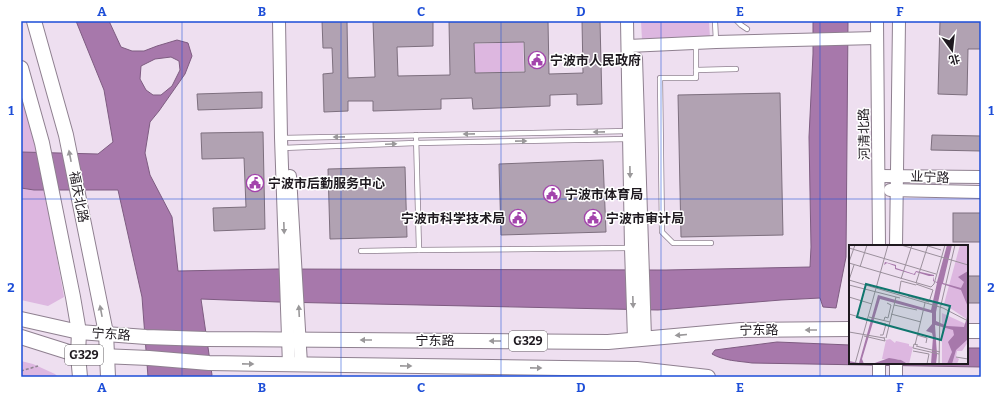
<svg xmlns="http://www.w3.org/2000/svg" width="1002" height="398" viewBox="0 0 1002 398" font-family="Bitter,'Noto Sans SC',serif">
<rect width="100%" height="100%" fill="#eedff0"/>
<!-- green -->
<g fill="#ddb7e0">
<polygon points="641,21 709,21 710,39 642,40"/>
<polygon points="523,42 524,71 475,73 474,44"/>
<polygon points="21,91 38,151 64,297 48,306 21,300"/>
<polygon points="21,361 33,364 55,374 58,377 21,377"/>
</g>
<!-- water -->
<g fill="#a778ab" stroke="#7e5c81" fill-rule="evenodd">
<path d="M 76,21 L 109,21 L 121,47 L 132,51 L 144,51 L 157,46 L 177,40 L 188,43 L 192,56 L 185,74 L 159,111 L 150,122 L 145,153 L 150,175 L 172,217 L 178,271 L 278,269 L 657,270 L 666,270 L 810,267 L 811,247 L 809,137 L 813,54 L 813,21 L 848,21 L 846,257 L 836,308 L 823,307 L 820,298 L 781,300 L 658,310 L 278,302 L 201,299 L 212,375 L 211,377 L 148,377 L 142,297 L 118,190 L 34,190 L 21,188 L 21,152 L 98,154 L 113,142 L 104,90 ZM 171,57 L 179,61 L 180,70 L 172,86 L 161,95 L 153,95 L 146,90 L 140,79 L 141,66 L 155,59 Z"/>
<path d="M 777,342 L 850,345 L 850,363 L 967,363 L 967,348 L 981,348 L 981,367 L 752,363 C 739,361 724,361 712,354 L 715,350 Z"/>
</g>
<!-- building -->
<g fill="#b1a2b2" stroke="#7d6f7e" fill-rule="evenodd">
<path d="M 322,21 L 347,21 L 348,78 L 375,77 L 373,21 L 433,21 L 433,46 L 397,47 L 398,76 L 450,75 L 449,21 L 548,21 L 549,74 L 583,73 L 582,21 L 600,21 L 602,104 L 577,105 L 577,94 L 550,95 L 550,106 L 473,109 L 472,98 L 441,99 L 441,109 L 373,111 L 373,101 L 348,101 L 348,111 L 324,112 L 323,74 L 333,73 L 332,48 L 323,48 ZM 524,42 L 525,72 L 475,73 L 474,43 Z"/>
<polygon points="940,21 981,21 981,49 968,49 967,95 938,94"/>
<polygon points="262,92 262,108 198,110 197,94"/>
<polygon points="780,93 783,235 681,237 678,95"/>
<polygon points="263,132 265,229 214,231 213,208 246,207 244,158 202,159 201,133"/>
<polygon points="932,135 981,136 981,151 931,150"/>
<polygon points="603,160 606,232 501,235 499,164"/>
<polygon points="405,167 407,237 330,239 328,169"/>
<rect x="953" y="213" width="28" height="29"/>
<rect x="967" y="276" width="14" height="27"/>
</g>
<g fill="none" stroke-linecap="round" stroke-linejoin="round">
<defs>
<g id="lane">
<polyline points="715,21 716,41"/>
<polyline points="737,21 741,25 747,29"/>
<polyline points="695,43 696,49 696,78 660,78 662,232 673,243 711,243"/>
<polyline points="696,70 736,69"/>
<polyline points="416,135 419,250"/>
<polyline points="282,138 629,131"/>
<polyline points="282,148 416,143 628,139"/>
<polyline points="361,251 419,250 629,248"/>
</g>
<g id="secondary">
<polyline points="279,21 281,138 289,365"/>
<polyline points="627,21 631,248 634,339"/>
<polyline points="877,21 879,246"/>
<polyline points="628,46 716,42 877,38"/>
<polyline points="636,58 645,338"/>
<polyline points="290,176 301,364"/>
<polyline points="879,176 981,177"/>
<polyline points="890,190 981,192"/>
<polyline points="896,246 899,21"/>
<polyline points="896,363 896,377"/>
<polyline points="879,377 879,363"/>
</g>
<g id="primary">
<polyline points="34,21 66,135 106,333 108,377"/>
<polyline points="21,68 42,143 73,297 79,332 78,355 80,377"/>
<polyline points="21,319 79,332 146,337 206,339 608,342 741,330 850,329"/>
<polyline points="967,331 981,331"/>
<polyline points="21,337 78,355 149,358 209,363 637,369 708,377"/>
</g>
</defs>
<!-- lane casing -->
<use href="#lane" stroke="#8f8090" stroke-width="6"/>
<!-- secondary casing -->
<use href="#secondary" stroke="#8f8090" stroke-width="14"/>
<!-- primary casing -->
<use href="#primary" stroke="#8f8090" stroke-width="16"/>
<!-- path -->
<polyline stroke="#8e8490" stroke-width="1.5" stroke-dasharray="3 2" stroke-linecap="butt" points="21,371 38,366"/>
<!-- lane -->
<use href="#lane" stroke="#fff" stroke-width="4.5"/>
<!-- secondary -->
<use href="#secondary" stroke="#fff" stroke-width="12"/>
<!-- primary -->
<use href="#primary" stroke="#fff" stroke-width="14"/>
</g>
<!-- one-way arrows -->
<defs><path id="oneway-solid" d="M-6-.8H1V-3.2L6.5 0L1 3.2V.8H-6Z"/></defs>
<g fill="#9a989a">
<use href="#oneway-solid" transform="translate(599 132) rotate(179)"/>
<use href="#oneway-solid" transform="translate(469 134) rotate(179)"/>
<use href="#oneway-solid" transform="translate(339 137) rotate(179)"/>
<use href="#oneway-solid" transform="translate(521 141) rotate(-1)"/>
<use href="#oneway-solid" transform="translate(391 144) rotate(-2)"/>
<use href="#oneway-solid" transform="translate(70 156) rotate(-101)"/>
<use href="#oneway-solid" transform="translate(630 172) rotate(89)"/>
<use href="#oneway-solid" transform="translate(284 228) rotate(88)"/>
<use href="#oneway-solid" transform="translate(633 302) rotate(88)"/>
<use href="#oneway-solid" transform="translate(101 311) rotate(-101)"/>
<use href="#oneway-solid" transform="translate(299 311) rotate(-93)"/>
<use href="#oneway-solid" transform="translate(811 330) rotate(180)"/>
<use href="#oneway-solid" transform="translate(681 335) rotate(175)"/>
<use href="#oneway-solid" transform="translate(366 340) rotate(-180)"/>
<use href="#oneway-solid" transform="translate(495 341) rotate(-180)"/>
<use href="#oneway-solid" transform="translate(248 364) rotate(1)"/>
<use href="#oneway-solid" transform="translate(406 366) rotate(1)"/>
<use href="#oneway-solid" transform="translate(536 368) rotate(1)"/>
</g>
<!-- grid -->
<path fill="none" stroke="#1d4ed8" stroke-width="1" stroke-opacity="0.55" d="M 182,21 L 182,377M 341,21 L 341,377M 501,21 L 501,377M 661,21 L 661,377M 820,21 L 820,377M 21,199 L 981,199"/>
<!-- icons -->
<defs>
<symbol id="civic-ring" viewBox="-11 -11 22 22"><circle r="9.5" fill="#fff" stroke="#a344ac" stroke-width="1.5"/><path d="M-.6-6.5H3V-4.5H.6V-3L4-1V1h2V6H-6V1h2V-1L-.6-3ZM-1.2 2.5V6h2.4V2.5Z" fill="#a344ac"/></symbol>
</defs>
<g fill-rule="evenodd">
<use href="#civic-ring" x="527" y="50" width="20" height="20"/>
<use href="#civic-ring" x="245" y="173" width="20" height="20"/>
<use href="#civic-ring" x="542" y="184" width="20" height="20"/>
<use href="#civic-ring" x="508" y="208" width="20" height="20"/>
<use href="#civic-ring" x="583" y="208" width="20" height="20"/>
</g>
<g text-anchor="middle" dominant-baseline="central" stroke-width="3" stroke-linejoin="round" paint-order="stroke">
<!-- shield labels -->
<g fill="#fff" stroke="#625e62" stroke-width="1">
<rect x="509" y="331" width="38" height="20" rx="3"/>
<rect x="65" y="345" width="38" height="20" rx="3"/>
</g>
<g font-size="12" font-weight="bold" fill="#1e191f">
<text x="528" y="341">G329</text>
<text x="84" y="355">G329</text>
</g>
<!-- poi labels -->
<g font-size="13" font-weight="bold" fill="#1e191f" stroke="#fff" text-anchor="start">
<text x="550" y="60">宁波市人民政府</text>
<text x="268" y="183">宁波市后勤服务中心</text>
<text x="565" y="194">宁波市体育局</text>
<text x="505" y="218" text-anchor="end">宁波市科学技术局</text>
<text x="606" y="218">宁波市审计局</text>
</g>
<!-- street labels -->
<g font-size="13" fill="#1e191f" stroke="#fff">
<text transform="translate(864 134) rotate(-91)">河清北路</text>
<text transform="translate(930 177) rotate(2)">业宁路</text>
<text transform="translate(79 197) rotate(79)">福庆北路</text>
<text transform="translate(759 330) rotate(-1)">宁东路</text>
<text transform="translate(111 334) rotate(4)">宁东路</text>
<text x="435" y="340">宁东路</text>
</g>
</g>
<!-- overview -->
<g transform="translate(849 245)">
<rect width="119" height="119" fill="#eedff0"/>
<path d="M 111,0 L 119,0 L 119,75 L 95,59 ZM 93,68 L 119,80 L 119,97 L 113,106 L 108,106 L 107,112 L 110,114 L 108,119 L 93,119 ZM 41,94 L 46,98 L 47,96 L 60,99 L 60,101 L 64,102 L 60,119 L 49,114 L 33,114 L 37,95 Z" fill="#ddb7e0"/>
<path d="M 98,0 L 103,0 L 94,38 L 112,43 L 115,37 L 109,32 L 119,26 L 119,62 L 112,45 L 93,39 L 87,67 L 87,76 L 98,81 L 115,82 L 119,69 L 119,94 L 107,105 L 103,119 L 98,119 L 103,107 L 99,97 L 105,90 L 104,85 L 86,80 L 88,110 L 87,119 L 82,119 L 84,92 L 83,88 L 77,86 L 83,79 L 83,68 L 31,54 L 13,114 L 15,119 L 0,119 L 0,116 L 10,118 L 29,50 L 82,65 L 88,38 L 84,36 L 85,31 L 80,31 L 67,27 L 66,30 L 46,24 L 46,21 L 38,18 L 35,20 L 36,17 L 47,20 L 47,23 L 65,29 L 67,26 L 85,30 L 85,36 L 88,37 ZM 40,113 L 52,115 L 59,119 L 23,119 Z" fill="#a778ab"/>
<path fill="none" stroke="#9b909c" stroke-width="1" d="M 52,0 L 119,20M 79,1 L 92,5M 0,3 L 87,29M 0,17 L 6,0M 0,18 L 82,42 L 85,39 L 96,0M 11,22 L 18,0M 52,34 L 63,0M 0,35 L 5,20M 0,35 L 94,63 L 119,76M 67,38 L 79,0M 0,40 L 51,53M 50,48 L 52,36 L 67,40M 59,51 L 80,57 L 84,45 L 67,39M 0,52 L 23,59M 45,60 L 68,65M 0,69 L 17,74M 42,69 L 72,77M 20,72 L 41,77M 35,75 L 36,72 L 39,73 L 42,60 L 38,58M 28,77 L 37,79 L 34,90 L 31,90M 0,87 L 35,93M 68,90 L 78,93 L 77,98M 15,91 L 36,96 L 35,92M 37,93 L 47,52M 66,100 L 76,58M 69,100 L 65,99 L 64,103 L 90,109M 67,101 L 91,107M 64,106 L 80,109 L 78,119M 107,112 L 119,114M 6,119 L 39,0M 90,119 L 91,64 L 106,0"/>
<path fill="#0f766e" fill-opacity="0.15" stroke="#0f766e" stroke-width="2" d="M 17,39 L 101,61 L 92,95 L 8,72 Z"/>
<rect width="119" height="119" fill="none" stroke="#1e191f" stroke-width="2"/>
</g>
<!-- border -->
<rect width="1002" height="398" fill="none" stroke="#ffffff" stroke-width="44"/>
<!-- north arrow -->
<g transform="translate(952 50) rotate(165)" stroke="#ffffff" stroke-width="3" paint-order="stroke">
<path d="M0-3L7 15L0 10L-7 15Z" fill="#1e191f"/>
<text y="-6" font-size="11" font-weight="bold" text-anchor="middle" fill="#1e191f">北</text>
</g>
<rect x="22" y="22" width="958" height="354" fill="none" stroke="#1d4ed8" stroke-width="1.5"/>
<g font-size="13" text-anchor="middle" font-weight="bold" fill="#1d4ed8">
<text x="102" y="16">A</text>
<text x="262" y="16">B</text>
<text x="421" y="16">C</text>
<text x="581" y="16">D</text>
<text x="740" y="16">E</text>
<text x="900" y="16">F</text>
<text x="11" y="115">1</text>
<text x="991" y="115">1</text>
<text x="11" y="292">2</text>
<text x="991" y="292">2</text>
<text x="102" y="392">A</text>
<text x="262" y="392">B</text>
<text x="421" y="392">C</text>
<text x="581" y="392">D</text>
<text x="740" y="392">E</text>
<text x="900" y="392">F</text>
</g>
</svg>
